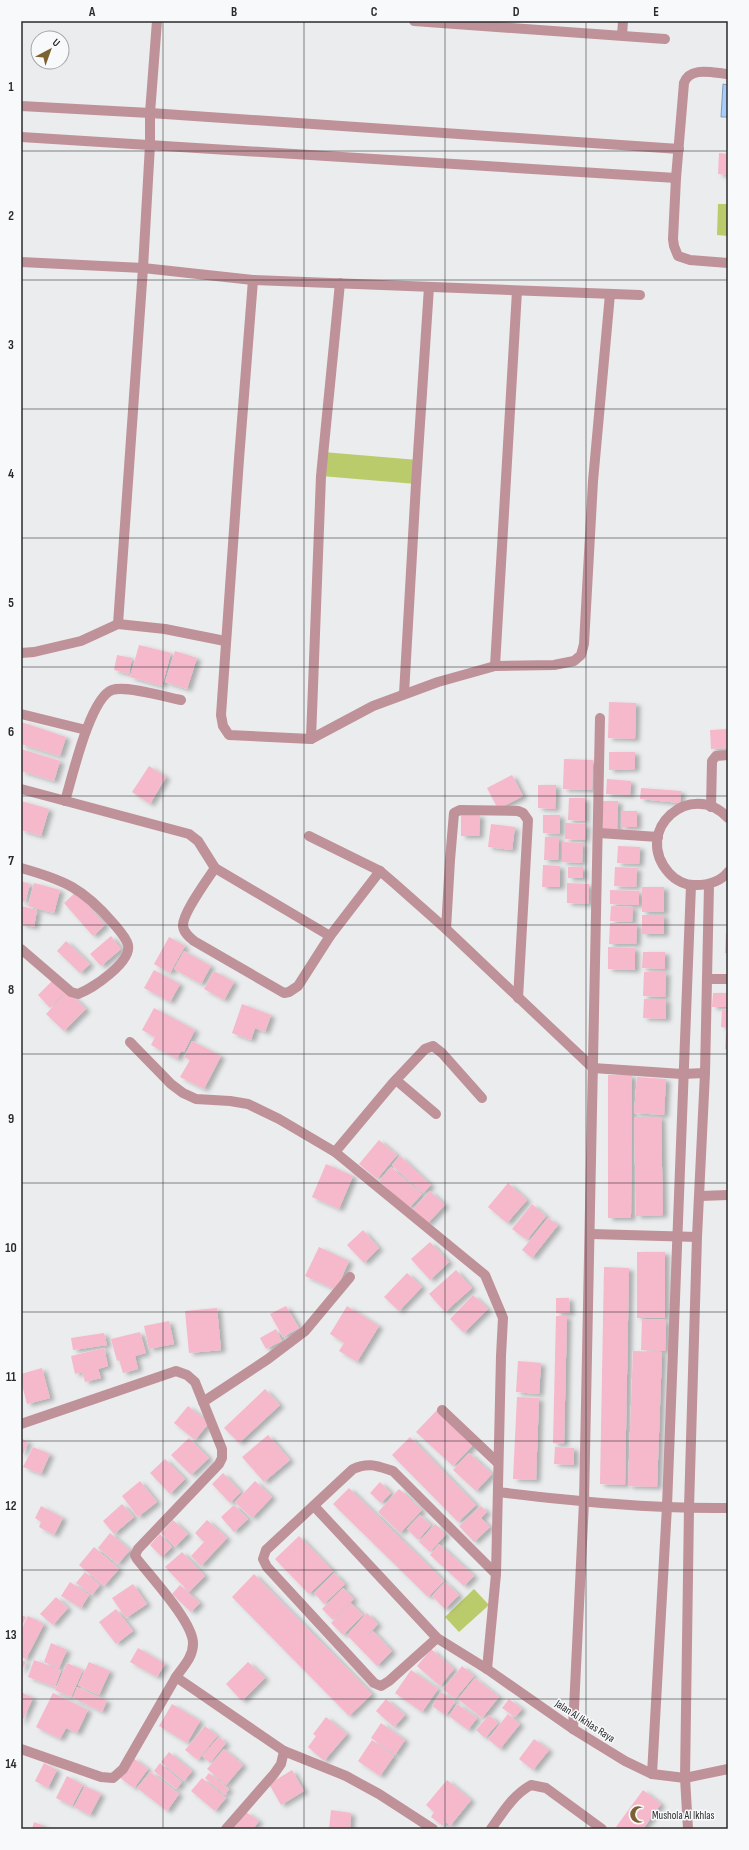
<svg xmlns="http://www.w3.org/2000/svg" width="749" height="1850" viewBox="0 0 749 1850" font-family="'Sofia Sans Condensed',sans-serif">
<defs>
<filter id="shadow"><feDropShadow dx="4.5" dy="2.5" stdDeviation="2" flood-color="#0004"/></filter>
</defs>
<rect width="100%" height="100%" fill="#ebeced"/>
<!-- green -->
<g fill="#bacb6c">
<polygon points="718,204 728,204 728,236 717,235"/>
<polygon points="323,452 418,460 416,484 321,476"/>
<polygon points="474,1589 489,1605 459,1632 445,1617"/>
</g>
<!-- water -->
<polygon fill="#a7cdfb" stroke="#829cbd" points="723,84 728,85 728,117 721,117"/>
<!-- building -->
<g fill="#f6b8cb" filter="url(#shadow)">
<polygon points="719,153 728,154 728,175 718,174"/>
<polygon points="139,645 171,653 162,686 130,677"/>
<polygon points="175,651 197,658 187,689 165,682"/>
<polygon points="117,655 132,658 129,674 114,670"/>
<polygon points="609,702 636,703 635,739 608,738"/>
<polygon points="21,722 66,737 60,756 21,744"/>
<polygon points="728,729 728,748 711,749 710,730"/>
<polygon points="21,749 60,761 54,781 21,771"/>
<polygon points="609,752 635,752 635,769 609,770"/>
<polygon points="564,759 593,760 592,790 563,789"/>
<polygon points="149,766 166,777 150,804 132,792"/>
<polygon points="512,775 523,796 498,809 487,788"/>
<polygon points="607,779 631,781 630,795 606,794"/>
<polygon points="538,785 556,785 555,809 538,808"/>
<polygon points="641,788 681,791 680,803 640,799"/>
<polygon points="569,798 585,798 585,821 568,820"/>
<polygon points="21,801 49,809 41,836 21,830"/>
<polygon points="603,801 618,801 617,830 603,829"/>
<rect x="621" y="811" width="16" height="16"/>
<polygon points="461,815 480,815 479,836 461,836"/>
<polygon points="543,815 560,815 560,834 543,833"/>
<polygon points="565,823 586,824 585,840 565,839"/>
<polygon points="491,824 515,827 512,850 488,847"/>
<polygon points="545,837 559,837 558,860 544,860"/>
<polygon points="562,842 583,843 582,863 562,862"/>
<polygon points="618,846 640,847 639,864 617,863"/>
<polygon points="543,865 560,866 560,887 542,887"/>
<rect x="568" y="867" width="15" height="11"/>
<polygon points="615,867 637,868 636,887 614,886"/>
<polygon points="21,881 30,884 25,902 21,901"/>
<polygon points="34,883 60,890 54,913 28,906"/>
<polygon points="567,883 589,884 589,904 567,903"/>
<rect x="642" y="887" width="22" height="25"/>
<polygon points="610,890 639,891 639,905 610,904"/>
<polygon points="76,892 105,925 93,936 64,903"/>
<polygon points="21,906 37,910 34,927 21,924"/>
<polygon points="611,906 633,907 632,922 610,921"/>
<rect x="642" y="915" width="22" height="19"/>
<polygon points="610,923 637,924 636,944 609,944"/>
<polygon points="726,933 728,933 728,953 725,953"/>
<polygon points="111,936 121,949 101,966 90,954"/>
<polygon points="169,937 185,946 170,973 154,964"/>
<polygon points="66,941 90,964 80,973 57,951"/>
<polygon points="608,947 635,948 635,970 608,969"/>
<polygon points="184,951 211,966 201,984 174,969"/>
<polygon points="643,952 665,952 665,969 642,968"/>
<polygon points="154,970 180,984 170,1002 144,988"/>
<polygon points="214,971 234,982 224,1000 204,989"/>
<polygon points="644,972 666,972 665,997 643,996"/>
<polygon points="52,981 64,993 50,1008 38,995"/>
<polygon points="67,991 86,1009 64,1031 46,1014"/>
<polygon points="713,993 728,993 728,1007 712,1007"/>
<polygon points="644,999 666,999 666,1019 643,1018"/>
<polygon points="242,1004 271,1015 265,1032 255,1028 251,1040 232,1033"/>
<polygon points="154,1008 195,1030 184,1052 181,1051 177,1059 151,1045 155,1037 142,1030"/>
<polygon points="722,1009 728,1010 728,1028 721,1027"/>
<polygon points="726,1032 728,1032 728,1049 725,1049"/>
<polygon points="192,1041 221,1056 204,1089 180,1077 190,1060 184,1057"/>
<polygon points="608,1075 632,1075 631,1218 608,1218"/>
<polygon points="637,1077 666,1079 664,1115 634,1113"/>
<polygon points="634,1117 661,1117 663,1215 636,1216"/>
<polygon points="379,1140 397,1155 377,1179 359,1164"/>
<polygon points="400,1156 431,1185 423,1193 392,1165"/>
<polygon points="326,1164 353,1176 339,1209 312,1197"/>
<polygon points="391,1167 422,1194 409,1208 379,1181"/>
<polygon points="508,1183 527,1200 507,1223 488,1207"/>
<polygon points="430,1191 445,1205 427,1224 412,1210"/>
<polygon points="532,1204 546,1216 527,1240 512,1229"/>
<polygon points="548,1218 558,1225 532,1258 522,1250"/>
<polygon points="363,1230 379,1248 364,1263 347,1245"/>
<polygon points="430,1242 449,1262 430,1280 411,1259"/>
<polygon points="319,1247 349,1261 336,1290 305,1276"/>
<rect x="637" y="1252" width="28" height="66"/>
<polygon points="604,1267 629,1268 625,1485 600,1484"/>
<polygon points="456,1270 472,1288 445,1312 429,1294"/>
<polygon points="407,1273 422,1287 399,1311 384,1297"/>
<polygon points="473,1295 488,1309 464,1333 450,1319"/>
<polygon points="556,1298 569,1298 570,1313 556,1313"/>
<polygon points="286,1306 299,1328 283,1337 270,1314"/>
<polygon points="347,1306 379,1326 357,1362 339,1351 344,1343 330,1334"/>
<polygon points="217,1308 221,1350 189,1353 185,1311"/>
<polygon points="556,1316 567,1316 564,1444 553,1443"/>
<polygon points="642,1319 666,1320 665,1351 641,1350"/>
<polygon points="169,1321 174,1344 149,1349 144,1326"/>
<polygon points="276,1329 282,1341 266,1349 260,1338"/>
<polygon points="140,1332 146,1353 135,1356 138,1369 123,1373 119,1360 117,1361 111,1339"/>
<polygon points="104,1333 107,1345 73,1350 71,1338"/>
<polygon points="104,1348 108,1366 98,1369 101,1378 85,1382 82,1372 75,1374 71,1356"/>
<polygon points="633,1351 662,1352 657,1487 628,1486"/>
<polygon points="518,1361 541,1363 539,1394 516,1392"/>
<polygon points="42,1368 50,1398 27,1404 21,1381 21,1374"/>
<polygon points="265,1389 280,1405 239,1443 224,1428"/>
<polygon points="517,1397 539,1398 536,1480 513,1479"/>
<polygon points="188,1406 209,1423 195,1440 174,1423"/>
<polygon points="438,1409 474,1444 453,1466 416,1432"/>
<polygon points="268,1435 290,1460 264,1482 242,1457"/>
<polygon points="410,1437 476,1505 458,1522 392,1455"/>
<polygon points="21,1438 28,1442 23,1454 21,1453"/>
<polygon points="189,1438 209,1458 191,1475 171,1455"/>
<polygon points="33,1447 50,1454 41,1474 23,1467"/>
<polygon points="555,1447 574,1448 574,1465 554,1464"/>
<polygon points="469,1453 492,1474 476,1491 453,1470"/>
<polygon points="165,1459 185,1479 170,1494 150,1473"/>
<polygon points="223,1473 241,1492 230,1503 212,1484"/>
<polygon points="140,1481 157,1502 138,1517 122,1496"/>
<polygon points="255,1481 272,1497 252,1518 235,1502"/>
<polygon points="380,1482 391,1493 381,1503 370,1493"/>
<polygon points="349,1488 444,1581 428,1597 333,1504"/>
<polygon points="399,1489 422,1510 400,1533 378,1512"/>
<polygon points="122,1504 134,1517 114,1534 103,1521"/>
<polygon points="234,1505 248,1519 234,1532 221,1517"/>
<polygon points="41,1506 63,1518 54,1535 39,1527 41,1522 35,1518"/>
<polygon points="481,1506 487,1512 481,1518 490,1527 474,1542 459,1526"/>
<polygon points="420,1515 431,1525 418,1540 407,1529"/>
<polygon points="173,1520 188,1534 175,1547 161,1533"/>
<polygon points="207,1520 227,1538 201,1566 191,1556 204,1542 195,1533"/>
<polygon points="435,1524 446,1534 430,1552 419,1542"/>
<polygon points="110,1533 130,1550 118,1564 98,1548"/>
<polygon points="160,1534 172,1547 162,1557 150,1545"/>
<polygon points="299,1536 333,1571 309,1594 275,1559"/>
<polygon points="439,1544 474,1576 464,1586 430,1555"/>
<polygon points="94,1547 119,1569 104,1586 79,1565"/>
<polygon points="182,1552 205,1576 189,1592 165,1567"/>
<polygon points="85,1572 100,1585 92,1595 76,1583"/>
<polygon points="334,1573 345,1584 324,1604 314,1593"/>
<polygon points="254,1574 372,1694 349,1716 232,1597"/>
<polygon points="70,1582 89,1595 81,1608 61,1596"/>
<polygon points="445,1582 459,1595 445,1609 432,1596"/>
<polygon points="133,1584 147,1604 126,1618 112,1598"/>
<polygon points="180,1585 200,1603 191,1612 172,1594"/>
<polygon points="343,1588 354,1599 333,1620 322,1609"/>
<polygon points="56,1597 68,1608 53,1625 40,1614"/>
<polygon points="351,1603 363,1615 343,1635 331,1623"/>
<polygon points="116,1609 133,1631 116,1644 99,1622"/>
<polygon points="367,1613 378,1624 366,1637 373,1631 392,1651 377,1666 347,1635"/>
<polygon points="21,1615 26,1617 21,1628"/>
<polygon points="28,1616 44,1624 26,1659 21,1657 21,1630"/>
<polygon points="51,1643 67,1650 59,1668 44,1662"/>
<polygon points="138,1648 165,1664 157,1677 130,1662"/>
<polygon points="431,1649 454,1669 440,1686 417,1666"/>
<polygon points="21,1660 26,1662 21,1672"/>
<polygon points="34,1660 61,1670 55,1687 28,1677"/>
<polygon points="89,1662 110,1671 99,1695 78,1685"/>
<polygon points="248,1662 265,1678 242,1701 226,1684"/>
<polygon points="67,1663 83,1670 71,1697 55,1690"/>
<polygon points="462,1666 474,1676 455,1699 443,1689"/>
<polygon points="411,1670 438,1689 422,1712 395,1693"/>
<polygon points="475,1678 499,1697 482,1718 458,1699"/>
<polygon points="77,1687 107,1701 102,1712 73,1698"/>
<polygon points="21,1692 33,1698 21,1724"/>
<polygon points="441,1692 455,1702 446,1715 432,1706"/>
<polygon points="53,1693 88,1710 77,1733 66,1728 60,1739 36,1727"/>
<polygon points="386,1699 405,1715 394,1727 376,1711"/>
<polygon points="509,1699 522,1709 515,1717 502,1708"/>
<polygon points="172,1704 200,1721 187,1743 159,1726"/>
<polygon points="457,1704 477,1718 468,1730 449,1716"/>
<polygon points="508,1714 520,1724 500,1749 488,1739"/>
<polygon points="489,1715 498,1723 485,1738 476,1730"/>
<polygon points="326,1717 347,1734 324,1761 308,1747 316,1736 313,1734"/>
<polygon points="381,1723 405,1740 395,1755 371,1738"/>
<polygon points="205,1726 217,1736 198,1760 185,1750"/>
<polygon points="219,1737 226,1743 210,1763 202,1756"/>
<polygon points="534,1739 549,1750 533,1770 519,1759"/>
<polygon points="372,1740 394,1756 380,1776 358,1761"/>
<polygon points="224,1749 243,1765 226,1785 207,1769"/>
<polygon points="169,1752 192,1771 184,1781 161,1762"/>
<polygon points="133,1758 148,1769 134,1788 119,1777"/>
<polygon points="44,1763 57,1770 48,1788 35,1781"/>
<polygon points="160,1763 182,1782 176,1789 154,1771"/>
<polygon points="292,1770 304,1791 281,1805 269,1784"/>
<polygon points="150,1772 179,1794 167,1811 137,1788"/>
<polygon points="209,1773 229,1789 225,1795 205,1778"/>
<polygon points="67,1776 83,1785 72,1806 56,1798"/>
<polygon points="202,1778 226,1798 215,1811 191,1791"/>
<polygon points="447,1780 471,1800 450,1826 446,1822 443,1826 431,1817 434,1812 426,1805"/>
<polygon points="85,1786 101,1794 90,1815 74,1807"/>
<polygon points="643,1790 661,1804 643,1829 619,1829 616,1827"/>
<polygon points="331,1810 351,1813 350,1829 329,1829"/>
<polygon points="246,1812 259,1821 253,1829 236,1829 234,1828"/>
<polygon points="34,1822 44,1826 43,1829 32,1829"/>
</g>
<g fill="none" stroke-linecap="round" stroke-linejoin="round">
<!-- minor -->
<g stroke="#bf9199" stroke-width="10">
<polyline points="414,21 665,39"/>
<polyline points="622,35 623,21"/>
<path d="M 728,74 C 713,73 690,66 684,83 L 676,178 L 673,239 L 674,246 L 678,256 L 690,260 L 728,263"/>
<polyline points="21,106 150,113 679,149"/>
<polyline points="21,137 676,178"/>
<polyline points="21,262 143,268 253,280 640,295"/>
<polyline points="253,280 239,459 221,715 223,726 229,735 311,739 373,706 438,682 495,666 554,665 574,661 581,655 584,644 593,481 610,294"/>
<polyline points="118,624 143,268 150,145 150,113 157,21"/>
<polyline points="21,653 34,652 81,641 118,624 165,629 225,641"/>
<polyline points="495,666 517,291"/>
<polyline points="404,694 416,484 429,287"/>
<polyline points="21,714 86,730"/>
<polyline points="311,739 321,476 340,283"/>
<polyline points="21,789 189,834 198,841 215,868 330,936"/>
<path d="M 65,801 C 72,778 90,698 112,690 C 126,685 165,697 181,700"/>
<polyline points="711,807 712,761 716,756 728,755"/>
<path d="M 728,818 C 692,778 631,830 669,873 C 675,880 686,886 696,885 C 708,885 720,882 728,872"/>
<polyline points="599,833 658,837"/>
<polyline points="309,836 380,871 394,883 446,929 593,1068 682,1074 705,1073"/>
<path d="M 21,868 C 64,880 83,888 113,923 C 118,929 126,937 128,945 C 132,962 92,989 78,994 L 71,992 L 21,949"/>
<path d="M 215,868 C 207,880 182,914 183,926 C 184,933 189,937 194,941 L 284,993 L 289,992 L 298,986 L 330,936 L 380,871"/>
<polyline points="446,929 450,860 454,813 460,810 518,811 523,813 528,820 518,998"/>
<polyline points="707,979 728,979"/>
<polyline points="130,1042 171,1084 183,1093 196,1099 230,1101 248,1104 279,1119 335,1152 485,1275 503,1318 501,1356 496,1574 487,1669"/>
<polyline points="396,1080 436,1114"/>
<polyline points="335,1152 392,1084 425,1049 433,1046 442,1053 482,1098"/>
<polyline points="700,1196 728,1195"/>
<polyline points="591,1234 697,1237"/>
<polyline points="203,1402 268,1359 305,1331 350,1277"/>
<polyline points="442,1410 498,1463"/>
<path d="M 21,1424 L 176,1371 L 187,1375 L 195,1382 L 222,1449 L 222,1458 L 219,1464 L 138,1549 L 135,1555 L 137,1559 C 151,1577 194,1623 193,1644 C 193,1657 183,1667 176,1677"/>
<path d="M 498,1492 C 574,1501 651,1509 728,1508"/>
<polyline points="314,1506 437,1638 487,1669 573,1729 625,1761 652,1774 685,1778 728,1769"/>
<path d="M 437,1638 L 389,1681 L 381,1686 L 374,1683 L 267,1567 L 263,1559 L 266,1550 L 353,1469 C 369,1462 377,1466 393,1471 L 496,1574"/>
<polyline points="573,1729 584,1502 600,718"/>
<polyline points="21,1749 101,1777 113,1778 123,1769 176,1677 284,1751 281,1764 274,1774 226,1829"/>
<polyline points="284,1751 346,1776 379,1794 433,1829"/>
<polyline points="652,1774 667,1506 691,885"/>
<path d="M 491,1829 C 503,1812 513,1795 531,1785 L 546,1788 L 602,1829"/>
<polyline points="688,1829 685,1778 689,1508 697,1237 705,1073 709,885"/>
</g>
</g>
<!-- grid -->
<path fill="none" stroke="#2a2a2b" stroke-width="1" stroke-opacity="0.55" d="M 163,21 L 163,1829M 304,21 L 304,1829M 445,21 L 445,1829M 586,21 L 586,1829M 21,151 L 728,151M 21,280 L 728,280M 21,409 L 728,409M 21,538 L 728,538M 21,667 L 728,667M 21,796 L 728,796M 21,925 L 728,925M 21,1054 L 728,1054M 21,1183 L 728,1183M 21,1312 L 728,1312M 21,1441 L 728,1441M 21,1570 L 728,1570M 21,1699 L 728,1699"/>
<!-- icons -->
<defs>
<symbol id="mosque-bare" viewBox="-9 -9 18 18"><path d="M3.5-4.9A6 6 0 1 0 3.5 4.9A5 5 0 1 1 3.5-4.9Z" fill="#7c6233" stroke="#f8f9fb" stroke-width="2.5" paint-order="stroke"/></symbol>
</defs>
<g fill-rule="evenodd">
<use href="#mosque-bare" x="626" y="1802" width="25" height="25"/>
</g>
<g text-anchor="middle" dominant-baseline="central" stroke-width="3" stroke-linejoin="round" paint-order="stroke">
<!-- street labels -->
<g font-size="11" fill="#2a2a2b" stroke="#f8f9fb">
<text transform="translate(585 1721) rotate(33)">Jalan Al Ikhlas Raya</text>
</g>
<!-- poi labels -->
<g font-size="11" fill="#2a2a2b" stroke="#f8f9fb" text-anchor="start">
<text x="652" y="1815">Mushola Al Ikhlas</text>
</g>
</g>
<!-- border -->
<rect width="749" height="1850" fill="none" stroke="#f8f9fb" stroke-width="44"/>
<!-- north arrow -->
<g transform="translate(50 50) rotate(41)"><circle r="19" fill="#f8f9fb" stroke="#a6a6a8"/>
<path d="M0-3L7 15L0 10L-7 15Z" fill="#7c6233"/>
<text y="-6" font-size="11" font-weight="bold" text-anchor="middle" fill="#2a2a2b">U</text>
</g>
<rect x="22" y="22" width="705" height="1806" fill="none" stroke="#2a2a2b" stroke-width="1.5"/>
<g font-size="13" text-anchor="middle" font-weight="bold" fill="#2a2a2b">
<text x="92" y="16">A</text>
<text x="234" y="16">B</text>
<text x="374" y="16">C</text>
<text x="516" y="16">D</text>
<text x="656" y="16">E</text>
<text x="11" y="91">1</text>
<text x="11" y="220">2</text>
<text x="11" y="349">3</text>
<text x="11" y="478">4</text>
<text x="11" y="607">5</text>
<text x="11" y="736">6</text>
<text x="11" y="865">7</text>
<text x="11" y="994">8</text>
<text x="11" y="1123">9</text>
<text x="11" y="1252">10</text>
<text x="11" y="1381">11</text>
<text x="11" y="1510">12</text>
<text x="11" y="1639">13</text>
<text x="11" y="1768">14</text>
</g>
</svg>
